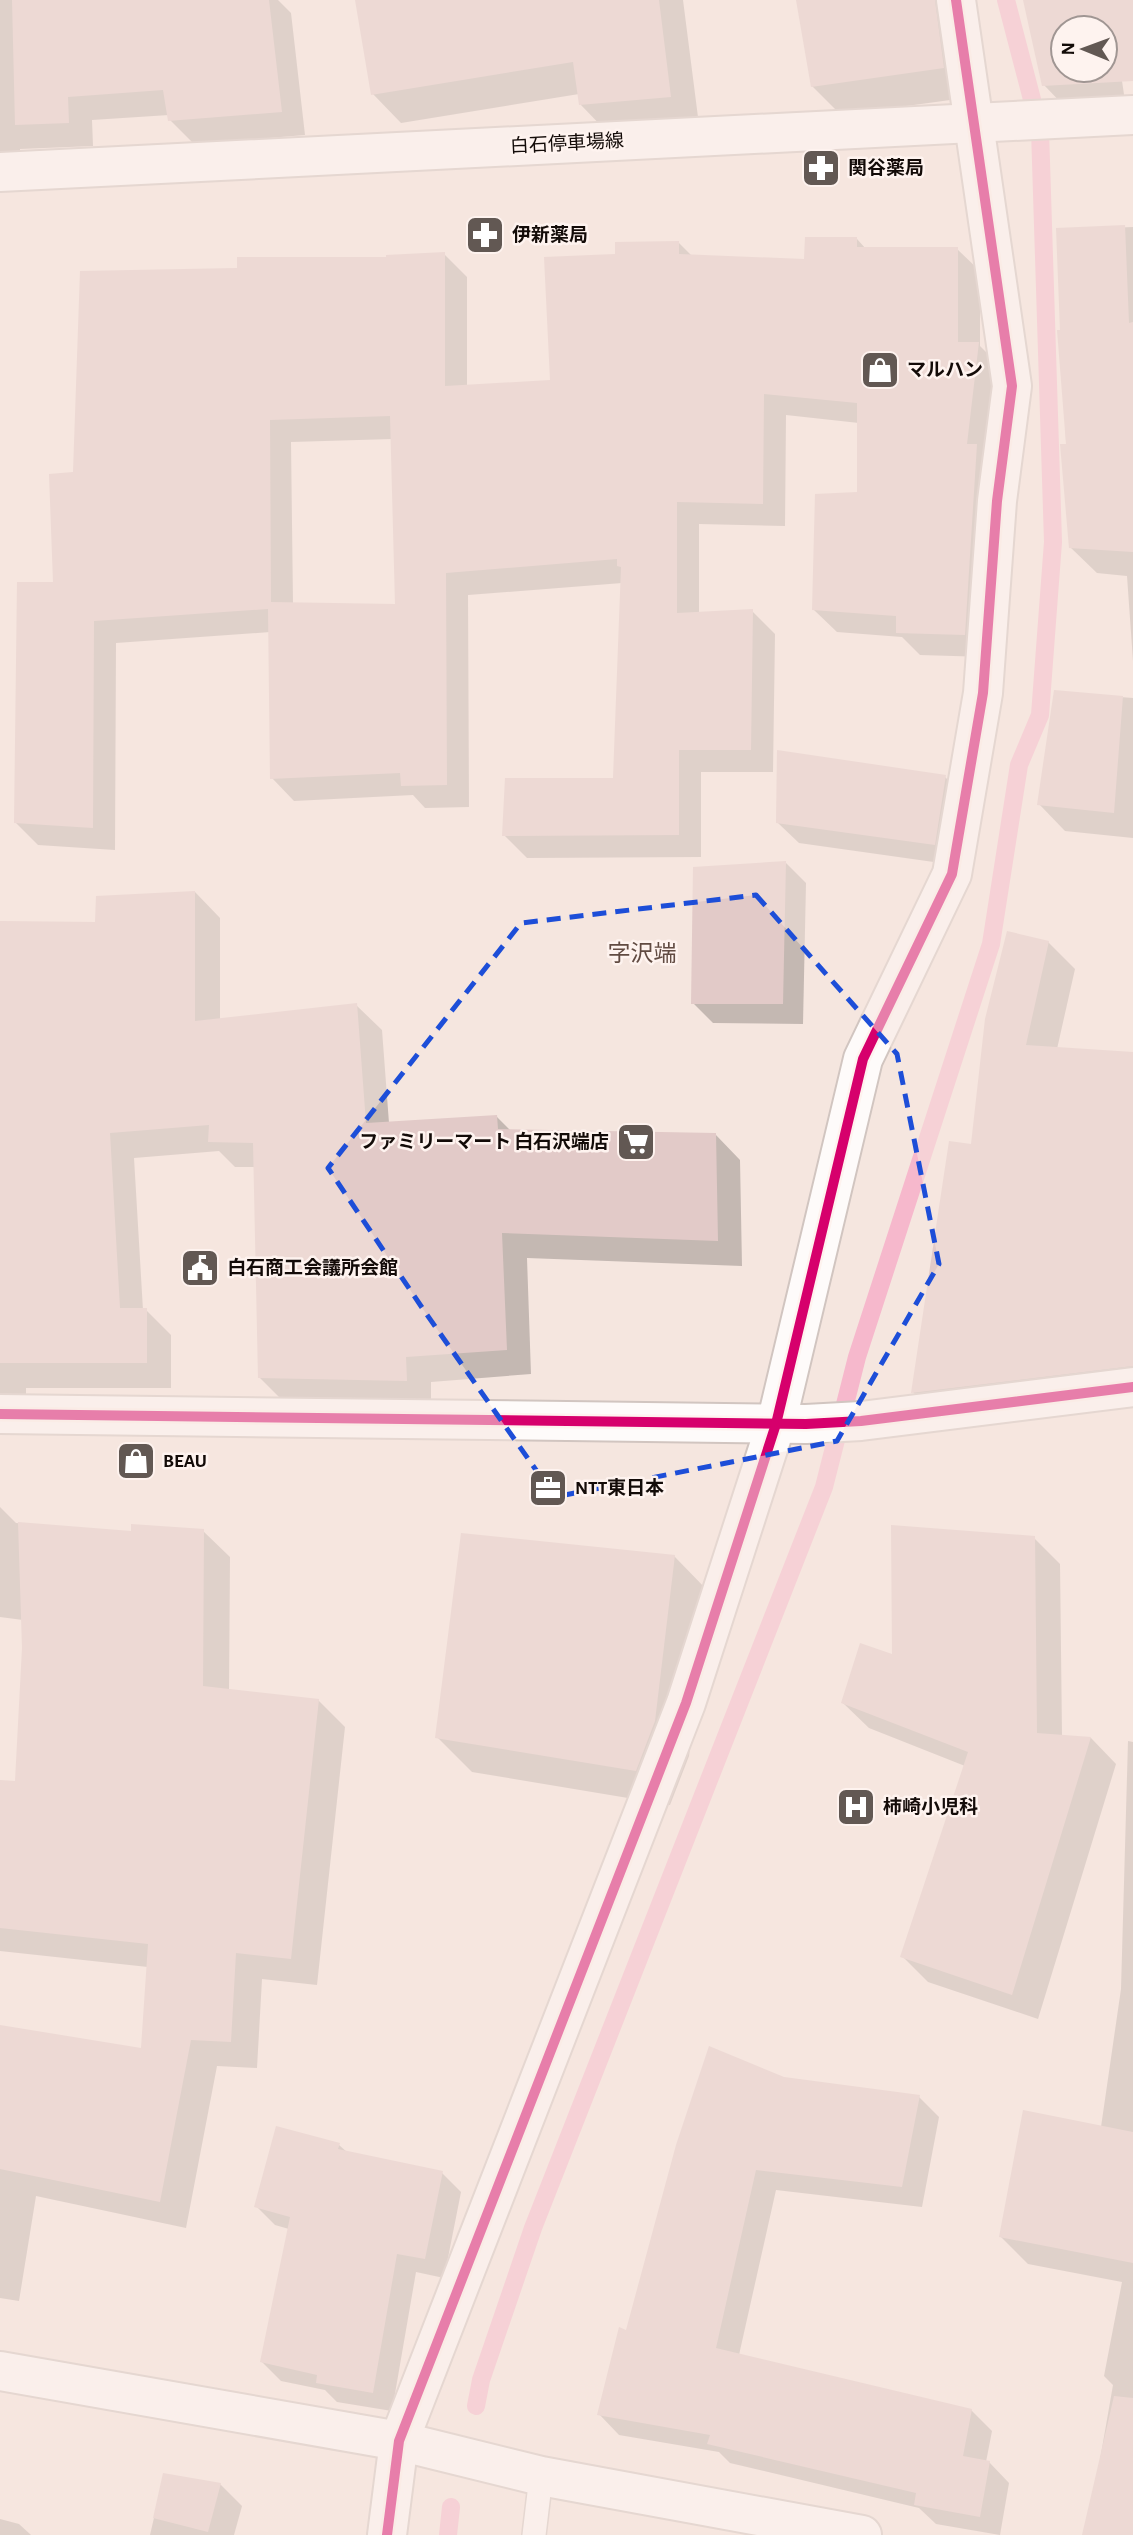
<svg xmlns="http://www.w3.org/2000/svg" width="1133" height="2535" viewBox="0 0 1133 2535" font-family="'Alegreya Sans','Noto Sans JP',sans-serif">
<rect width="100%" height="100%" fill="#f5e6df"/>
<!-- shadow -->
<g fill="#0003" fill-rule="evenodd">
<polygon points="0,0 278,0 291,13 305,135 194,144 170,120 169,115 92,120 93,146 20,149 20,156 0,155"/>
<polygon points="357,0 683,0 699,125 609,134 581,105 579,94 401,123 373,94"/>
<polygon points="798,0 957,0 972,97 841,115 812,86"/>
<path d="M 1025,0 L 1110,0 L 1126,108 L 1069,111 L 1044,85 ZM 1063,28 L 1105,28 L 1105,70 L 1063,70 Z"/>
<polygon points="1133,227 1133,661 1127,576 1097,573 1070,547 1058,230"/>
<path d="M 857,239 L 866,249 L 957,249 L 980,271 L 980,346 L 1001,367 L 987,657 L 920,655 L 902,637 L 837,632 L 814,610 L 859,493 L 859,423 L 786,415 L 785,526 L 699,524 L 699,614 L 752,611 L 775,634 L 773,772 L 701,772 L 701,857 L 527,858 L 504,835 L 614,779 L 622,583 L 468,595 L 469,807 L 425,808 L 413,795 L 294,801 L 272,778 L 270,632 L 116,643 L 115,850 L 38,845 L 15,822 L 74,474 L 239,270 L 444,254 L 467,277 L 467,387 L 551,382 L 617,255 L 678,242 L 692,256 L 806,261 ZM 392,439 L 397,606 L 293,604 L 291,442 Z"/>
<polygon points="1055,692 1133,698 1133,838 1065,831 1039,804"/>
<polygon points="945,777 965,797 955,865 799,843 778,823"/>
<polygon points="786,863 806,883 803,1024 713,1023 693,1003"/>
<polygon points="195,892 220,918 220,1020 356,1005 382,1030 389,1123 497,1117 511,1131 715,1134 740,1160 742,1266 527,1258 531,1374 431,1382 431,1406 285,1403 259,1377 256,1167 235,1167 219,1151 134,1158 143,1310 146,1310 171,1335 171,1388 26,1388 26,1417 0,1420 0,923 97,924"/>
<polygon points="1048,942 1075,969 1057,1049 1133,1054 1133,1394 939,1418 913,1392 972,1146"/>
<polygon points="0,1507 16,1523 133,1533 203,1531 230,1557 229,1691 318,1700 345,1727 317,1985 262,1979 257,2068 217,2066 186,2228 36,2196 19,2301 0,2298 0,2027 142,2050 148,1967 0,1951 0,1838 26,1841 23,1620 0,1617"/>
<polygon points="1034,1538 1060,1564 1062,1736 1091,1738 1116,1764 1038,2019 928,1982 902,1956 965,1766 869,1728 843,1703 894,1656"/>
<polygon points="674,1556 708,1591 689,1756 670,1805 472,1772 437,1737"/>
<polygon points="1128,1741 1133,1742 1133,2535 1084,2535 1097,2477 1113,2385 1104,2376 1122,2282 1028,2264 1000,2236 1101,2127 1121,1989"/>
<polygon points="784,2078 919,2097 939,2117 922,2207 776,2190 739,2355 971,2410 992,2431 986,2462 989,2462 1009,2483 1000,2535 936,2524 919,2508 730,2463 719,2452 619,2435 599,2414 628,2332"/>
<polygon points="339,2145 348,2153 442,2173 461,2192 444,2278 416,2272 392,2411 337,2402 325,2390 281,2381 262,2362 289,2229 275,2225 256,2206"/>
<polygon points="164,2475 220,2484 242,2506 234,2535 150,2535"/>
<polygon points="0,2519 19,2524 31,2535 0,2535"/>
</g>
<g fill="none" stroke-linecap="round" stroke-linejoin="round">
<!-- stream -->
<g stroke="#f6b8cc" stroke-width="18">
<polyline points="476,2406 481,2380 533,2228 824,1487 857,1357 991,944 1019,765 1040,715 1053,542 1040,130 1006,0"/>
<polyline points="448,2535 451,2507"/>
</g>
</g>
<!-- building -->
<g fill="#e2cac8" fill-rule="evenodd">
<polygon points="12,0 269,0 282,112 168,121 163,90 68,97 69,123 15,125"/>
<polygon points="355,0 659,0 671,97 579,105 573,62 371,95"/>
<polygon points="796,0 935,0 944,68 811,87"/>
<path d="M 1023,0 L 1133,0 L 1133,81 L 1042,86 ZM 1063,28 L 1105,28 L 1105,70 L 1063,70 Z"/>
<polygon points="1125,225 1129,323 1133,322 1133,552 1069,548 1060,444 1066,444 1057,330 1060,330 1056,228"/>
<path d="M 805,237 L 857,237 L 857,247 L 958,247 L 958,342 L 979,342 L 967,444 L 977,444 L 965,635 L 896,633 L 896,616 L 812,610 L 815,494 L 857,492 L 857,403 L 764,394 L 763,504 L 677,502 L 677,613 L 753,609 L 751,750 L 679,750 L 679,835 L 502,836 L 505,778 L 613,778 L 621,567 L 617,566 L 617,559 L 446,573 L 447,785 L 401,786 L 400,773 L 270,779 L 268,609 L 94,621 L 93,828 L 14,823 L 17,582 L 53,582 L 49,474 L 73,472 L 80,271 L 237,268 L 237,257 L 386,257 L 386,255 L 445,252 L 445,386 L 550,380 L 544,257 L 615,254 L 615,242 L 679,241 L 679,254 L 804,259 ZM 390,416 L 395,604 L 271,602 L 270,420 Z"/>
<polygon points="1054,690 1123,696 1114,813 1037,805"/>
<polygon points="777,750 946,775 935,845 776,823"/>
<polygon points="786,861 783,1004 691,1004 693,867"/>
<polygon points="195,891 195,1021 357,1003 366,1123 497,1115 498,1129 716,1133 718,1241 502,1233 507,1350 406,1357 407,1381 258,1378 253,1143 208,1142 209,1125 110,1133 120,1308 147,1308 147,1363 0,1363 0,921 95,922 96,896"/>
<polygon points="1007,931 1049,941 1026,1045 1133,1052 1133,1366 911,1393 949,1141 971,1144 985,1019"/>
<polygon points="18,1522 131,1531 131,1524 204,1529 203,1686 319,1699 291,1959 236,1953 231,2042 191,2040 160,2202 0,2169 0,2025 141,2048 148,1944 0,1928 0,1780 15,1781 22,1648"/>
<polygon points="891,1525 1035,1536 1037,1733 1091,1737 1012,1995 900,1957 968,1752 841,1703 860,1643 892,1654"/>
<polygon points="461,1533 675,1555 655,1721 636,1771 435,1738"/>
<polygon points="709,2046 784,2077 920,2095 902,2187 756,2170 716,2348 972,2409 963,2456 990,2461 980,2517 914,2505 916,2493 707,2444 710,2435 597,2415 619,2327 626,2330 676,2145"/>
<polygon points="1023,2110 1133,2132 1133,2263 999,2237"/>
<polygon points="276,2126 340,2143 338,2149 443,2171 425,2259 397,2254 373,2393 316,2383 317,2375 260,2362 290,2217 254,2207"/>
<polygon points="1114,2396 1133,2398 1133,2535 1082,2535"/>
<polygon points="163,2473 221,2483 208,2532 153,2518"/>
</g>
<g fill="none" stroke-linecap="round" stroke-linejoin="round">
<defs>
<polyline id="lane" points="534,2535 541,2476"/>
<g id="street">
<polyline points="0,2371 399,2441 541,2476 862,2535"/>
<polyline points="387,2535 399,2441 686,1703 776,1424 863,1059 952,874 983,693 997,501 1012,386 956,0"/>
</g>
<g id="secondary">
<polyline points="0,172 1133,115"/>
<polyline points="0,1414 806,1424 861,1421 1133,1387"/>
</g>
</defs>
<!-- lane casing -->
<use href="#lane" stroke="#d1c5c0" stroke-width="26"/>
<!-- street casing -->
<use href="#street" stroke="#d1c5c0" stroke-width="42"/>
<!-- secondary casing -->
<use href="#secondary" stroke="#d1c5c0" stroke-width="42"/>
<!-- lane -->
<use href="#lane" stroke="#fefbfa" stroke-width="23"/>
<!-- street -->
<use href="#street" stroke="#fefbfa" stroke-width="38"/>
<!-- secondary -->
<use href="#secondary" stroke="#fefbfa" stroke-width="38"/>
<defs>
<g id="cycleway">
<polyline points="0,1414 806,1424 861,1421 1133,1387"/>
<polyline points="387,2535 399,2441 686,1703 776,1424 863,1059 952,874 983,693 997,501 1012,386 956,0"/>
</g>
</defs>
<!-- cycleway casing -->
<use href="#cycleway" stroke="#fef3ef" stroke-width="15"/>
<!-- cycleway -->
<use href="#cycleway" stroke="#d6006c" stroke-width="10"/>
</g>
<!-- marked area -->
<path d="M0 0H1133V2535H0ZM 756,895 L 897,1054 L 939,1264 L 837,1441 L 555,1497 L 425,1312 L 328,1168 L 521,923 Z" fill="#f5e6df" fill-opacity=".55" fill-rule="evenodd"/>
<path fill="none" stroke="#1d4ed8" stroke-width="5" stroke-dasharray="14 9" stroke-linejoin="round" d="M 756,895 L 897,1054 L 939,1264 L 837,1441 L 555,1497 L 425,1312 L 328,1168 L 521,923 Z"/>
<!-- icons -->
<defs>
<symbol id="pharmacy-square" viewBox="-11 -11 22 22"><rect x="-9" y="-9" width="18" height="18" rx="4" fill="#625853" stroke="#fef3ef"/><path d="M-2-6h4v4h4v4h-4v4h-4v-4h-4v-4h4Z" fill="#fff"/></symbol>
<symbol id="shop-square" viewBox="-11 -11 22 22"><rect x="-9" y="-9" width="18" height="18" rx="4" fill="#625853" stroke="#fef3ef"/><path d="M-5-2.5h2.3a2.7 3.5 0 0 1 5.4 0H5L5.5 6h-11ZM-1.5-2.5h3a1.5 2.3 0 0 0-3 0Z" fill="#fff"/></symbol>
<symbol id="supermarket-square" viewBox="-11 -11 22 22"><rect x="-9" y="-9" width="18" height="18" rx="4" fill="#625853" stroke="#fef3ef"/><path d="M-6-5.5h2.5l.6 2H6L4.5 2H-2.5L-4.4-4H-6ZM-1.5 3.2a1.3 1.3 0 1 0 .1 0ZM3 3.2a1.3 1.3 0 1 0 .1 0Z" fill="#fff"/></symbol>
<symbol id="civic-square" viewBox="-11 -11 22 22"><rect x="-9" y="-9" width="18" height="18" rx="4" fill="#625853" stroke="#fef3ef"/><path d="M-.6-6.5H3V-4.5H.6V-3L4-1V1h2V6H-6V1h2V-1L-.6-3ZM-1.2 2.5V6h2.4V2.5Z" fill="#fff"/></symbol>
<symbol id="office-square" viewBox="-11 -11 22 22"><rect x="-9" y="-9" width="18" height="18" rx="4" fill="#625853" stroke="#fef3ef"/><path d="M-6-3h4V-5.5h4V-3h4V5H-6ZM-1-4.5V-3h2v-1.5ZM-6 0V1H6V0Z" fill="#fff"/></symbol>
<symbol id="hospital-square" viewBox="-11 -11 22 22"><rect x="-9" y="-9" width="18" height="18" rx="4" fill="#625853" stroke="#fef3ef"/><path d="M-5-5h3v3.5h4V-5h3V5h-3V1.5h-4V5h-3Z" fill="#fff"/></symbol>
</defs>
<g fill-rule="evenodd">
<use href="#pharmacy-square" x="799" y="146" width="44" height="44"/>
<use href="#pharmacy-square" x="463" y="213" width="44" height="44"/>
<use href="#shop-square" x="858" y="348" width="44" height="44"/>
<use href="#supermarket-square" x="614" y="1120" width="44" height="44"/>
<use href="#civic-square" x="178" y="1246" width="44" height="44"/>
<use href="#shop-square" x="114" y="1439" width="44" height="44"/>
<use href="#office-square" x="526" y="1466" width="44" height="44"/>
<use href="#hospital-square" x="834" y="1785" width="44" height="44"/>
</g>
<g text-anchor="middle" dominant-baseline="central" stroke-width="5" stroke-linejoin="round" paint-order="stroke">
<!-- street labels -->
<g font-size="19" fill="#130b08" stroke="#fef3ef">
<text transform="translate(567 144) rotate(-3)">白石停車場線</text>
</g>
<!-- poi labels -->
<g font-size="19" font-weight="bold" fill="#130b08" stroke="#fef3ef" text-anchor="start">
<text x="848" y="168">関谷薬局</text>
<text x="512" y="235">伊新薬局</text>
<text x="907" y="370">マルハン</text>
<text x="609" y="1142" text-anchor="end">ファミリーマート 白石沢端店</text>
<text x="227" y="1268">白石商工会議所会館</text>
<text x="163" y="1461">BEAU</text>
<text x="575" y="1488">NTT東日本</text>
<text x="883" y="1807">柿崎小児科</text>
</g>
<!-- quarter labels -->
<g font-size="23" fill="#614b42" stroke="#fef3ef">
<text x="642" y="954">字沢端</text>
</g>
</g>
<!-- north arrow -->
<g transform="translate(1084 49) rotate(271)"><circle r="33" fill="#fef3ef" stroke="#a09693" stroke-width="2"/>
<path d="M0-5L12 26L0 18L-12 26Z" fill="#625853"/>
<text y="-10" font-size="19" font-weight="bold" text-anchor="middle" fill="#130b08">N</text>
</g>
</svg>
